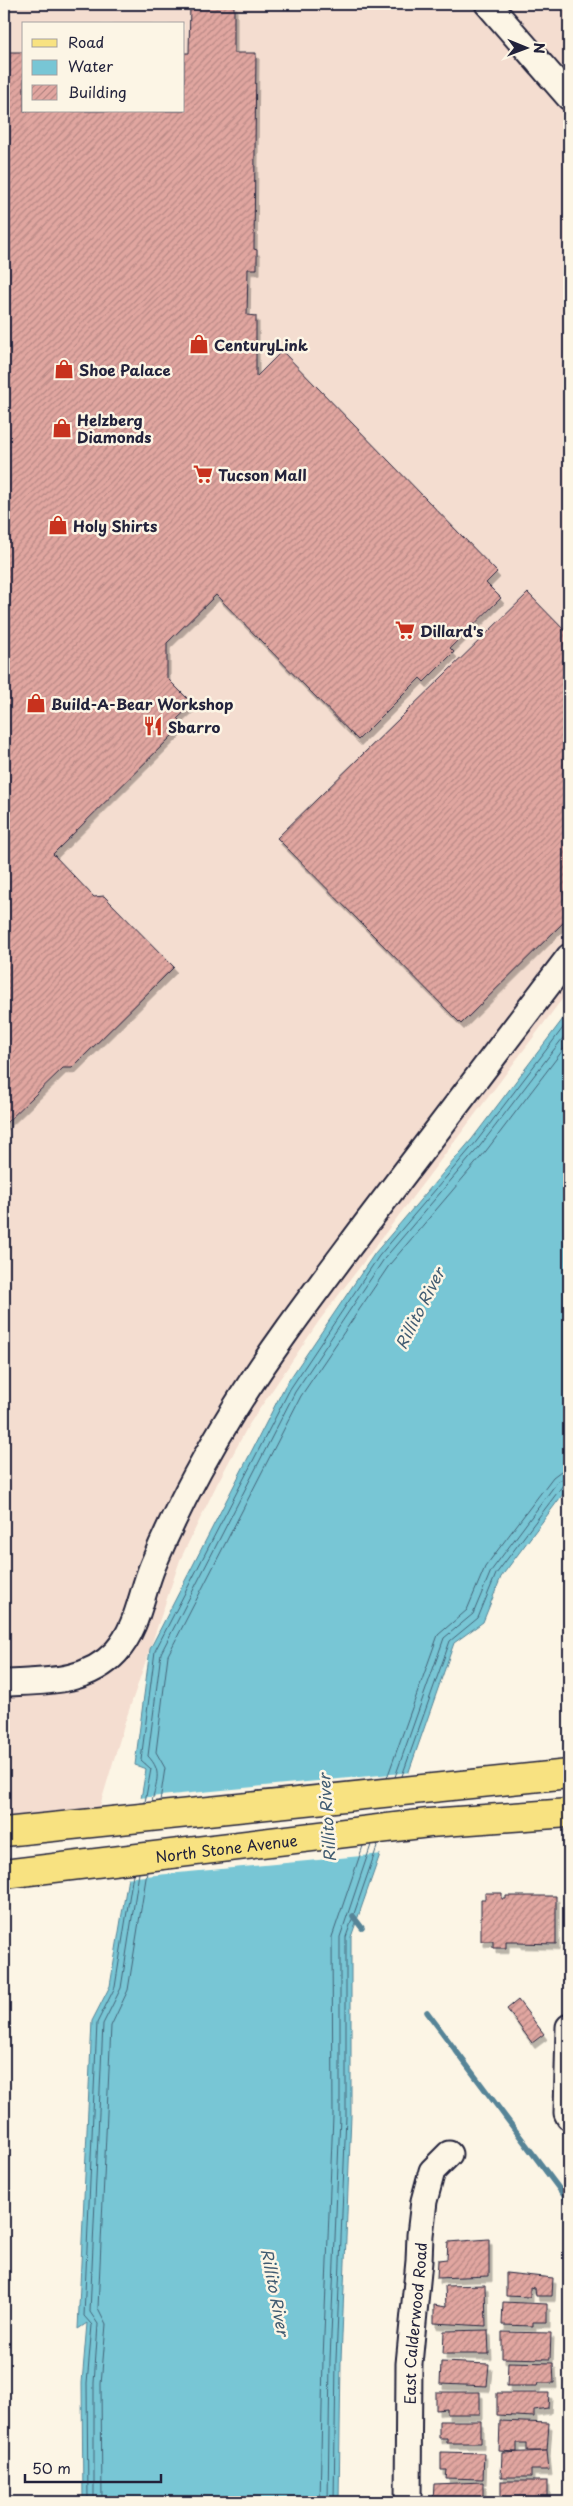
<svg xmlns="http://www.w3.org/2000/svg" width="573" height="2506" viewBox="0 0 573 2506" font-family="'Playpen Sans',sans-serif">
<defs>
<pattern id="building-hatch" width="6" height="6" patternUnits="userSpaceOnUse" patternTransform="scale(1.25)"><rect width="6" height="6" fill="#e1a6a0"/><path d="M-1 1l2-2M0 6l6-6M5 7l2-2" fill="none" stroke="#b68784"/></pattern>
<filter id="shadow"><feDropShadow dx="3" dy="5.5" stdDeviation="0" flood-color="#0004"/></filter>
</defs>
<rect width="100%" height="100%" fill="#fcf5e5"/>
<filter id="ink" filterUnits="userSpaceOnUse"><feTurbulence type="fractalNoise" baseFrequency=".02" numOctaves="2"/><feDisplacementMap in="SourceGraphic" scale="10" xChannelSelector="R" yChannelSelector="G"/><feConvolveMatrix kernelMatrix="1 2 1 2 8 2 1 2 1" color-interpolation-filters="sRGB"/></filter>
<g filter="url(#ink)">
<!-- built -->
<path fill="#f4ddd0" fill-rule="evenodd" d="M 4,4 L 569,4 L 569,990 L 319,1321 L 248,1426 L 217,1484 L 180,1560 L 126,1719 L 99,1809 L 4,1818 ZM 24,24 L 184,24 L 184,111 L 24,111 Z"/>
<!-- water -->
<polygon fill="#78c6d5" stroke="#568497" points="569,1011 569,1486 501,1577 483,1622 454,1643 351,1937 351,2116 341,2360 339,2502 83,2502 82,2383 87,2323 78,2329 92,2021 110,1986 146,1769 135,1765 150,1649 285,1386 375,1253 472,1139"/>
<!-- pier -->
<polygon fill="#fcf5e5" points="412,1772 383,1854 124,1878 139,1798"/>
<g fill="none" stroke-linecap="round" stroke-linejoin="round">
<!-- shore -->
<g stroke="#446479" stroke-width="1">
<polyline points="402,1776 450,1641 478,1618 496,1574 563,1485 569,1483"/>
<polyline points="395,1777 444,1638 473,1614 491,1571 558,1481 569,1477"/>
<polyline points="387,1778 438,1635 467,1610 485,1567 553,1477 561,1471 569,1469"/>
<polyline points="160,1801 165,1768 156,1752 168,1655 301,1396 390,1264 486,1151 569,1042"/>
<polyline points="145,1802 151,1769 141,1760 155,1651 290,1389 379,1256 476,1142 569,1020"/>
<path d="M 152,1802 C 156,1781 163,1772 148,1756 L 161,1653 L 295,1392 L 384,1259 L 480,1146 L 569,1030"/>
<polyline points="88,2502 87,2383 92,2325 84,2316 97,2023 115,1987 133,1874"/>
<polyline points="94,2502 94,2383 98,2324 90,2312 103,2024 121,1988 139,1873"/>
<polyline points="102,2502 101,2384 106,2324 98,2308 111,2026 128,1990 147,1872"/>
<polyline points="320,2502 323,2359 333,2116 332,1937 363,1846"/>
<polyline points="328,2502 330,2360 340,2116 340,1937 371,1845"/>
<polyline points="334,2502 336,2360 346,2116 346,1937 378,1844"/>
</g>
<!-- stream -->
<g stroke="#568497" stroke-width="5.5">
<polyline points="353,1916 362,1928"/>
<polyline points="427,2012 569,2202"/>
</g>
</g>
<!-- building -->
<g fill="url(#building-hatch)" stroke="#22223b" filter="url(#shadow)">
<polygon points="190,4 234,4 234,53 256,53 254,249 257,250 257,269 248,269 247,315 256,316 256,377 282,351 497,572 486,583 501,598 450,648 454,652 424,682 420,678 358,740 216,595 167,643 167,678 193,704 178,718 184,724 53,854 94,897 104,896 174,967 72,1068 63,1068 4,1125 4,52 24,52 24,111 184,111 184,53 189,53"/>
<polygon points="528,593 569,635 569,917 461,1024 277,838"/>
<polygon points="485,1893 502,1893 502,1899 506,1899 506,1896 556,1896 556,1944 518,1943 518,1941 506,1941 506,1948 493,1948 493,1941 481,1941 481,1899 485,1899"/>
<polygon points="518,2000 544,2034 532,2043 507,2009"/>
<polygon points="489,2239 489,2276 437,2278 438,2260 447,2259 448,2242"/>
<polygon points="506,2273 553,2278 552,2296 536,2296 535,2288 530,2287 530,2297 506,2296"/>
<polygon points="485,2285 486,2326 434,2323 434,2305 446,2307 445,2286"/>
<polygon points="503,2302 547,2304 547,2322 533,2322 533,2326 502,2325"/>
<polygon points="488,2330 489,2354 443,2354 444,2331"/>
<polygon points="502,2332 551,2333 550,2359 502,2358"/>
<polygon points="441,2362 489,2364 487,2386 440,2384"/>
<polygon points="508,2362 553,2363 554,2383 538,2383 537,2386 507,2386"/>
<polygon points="436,2392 480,2392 480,2414 447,2414 447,2409 436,2410"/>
<polygon points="497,2393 549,2393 548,2408 534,2410 534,2417 497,2415"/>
<polygon points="439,2421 481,2421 481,2443 447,2443 447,2438 439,2438"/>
<polygon points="500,2421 549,2423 547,2451 527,2451 527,2443 517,2443 517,2452 499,2451"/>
<polygon points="547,2451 549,2470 531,2470 531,2477 501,2477 502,2453"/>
<polygon points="441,2452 484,2453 483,2479 446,2478 447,2470 441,2470"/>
<rect x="501" y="2481" width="46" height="21"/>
<polygon points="483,2482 483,2502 433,2502 434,2484"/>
</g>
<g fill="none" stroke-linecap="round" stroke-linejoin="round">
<defs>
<g id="minor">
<polyline points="488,4 569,97"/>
<path d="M 4,1683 C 43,1681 86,1684 116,1652 C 138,1628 141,1593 153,1565 C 175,1512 203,1460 233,1411 C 274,1345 322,1283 369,1220 C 435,1132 503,1045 569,957"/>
<polyline points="569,2027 567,2113 569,2117"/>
<path id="s1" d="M 408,2502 L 409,2364 L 419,2261 L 420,2235 L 424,2201 L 432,2171 L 449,2154"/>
</g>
<g id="major">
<polyline points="4,1832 569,1774"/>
<path id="s2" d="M 4,1874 L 429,1823 L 569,1813"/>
</g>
</defs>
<!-- minor casing -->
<use href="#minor" stroke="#22223b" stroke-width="29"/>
<!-- major casing -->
<use href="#major" stroke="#22223b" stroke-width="31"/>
<!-- minor -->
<use href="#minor" stroke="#fcf5e5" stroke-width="25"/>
<!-- major -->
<use href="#major" stroke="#f8e281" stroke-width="28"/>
</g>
</g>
<!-- icons -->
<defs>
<symbol id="shop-bare" viewBox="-9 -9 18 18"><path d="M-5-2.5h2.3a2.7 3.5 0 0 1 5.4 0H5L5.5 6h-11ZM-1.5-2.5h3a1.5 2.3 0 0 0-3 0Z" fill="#c8321e" stroke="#fcf5e5" stroke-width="2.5" paint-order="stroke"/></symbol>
<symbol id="supermarket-bare" viewBox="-9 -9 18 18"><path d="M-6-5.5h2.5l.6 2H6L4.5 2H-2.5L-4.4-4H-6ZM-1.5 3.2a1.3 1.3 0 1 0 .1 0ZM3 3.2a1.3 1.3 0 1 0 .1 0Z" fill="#c8321e" stroke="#fcf5e5" stroke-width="2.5" paint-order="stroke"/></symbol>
<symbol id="restaurant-bare" viewBox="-9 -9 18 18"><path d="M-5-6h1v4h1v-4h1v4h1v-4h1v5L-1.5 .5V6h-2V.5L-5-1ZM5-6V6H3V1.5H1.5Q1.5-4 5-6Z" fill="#c8321e" stroke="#fcf5e5" stroke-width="2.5" paint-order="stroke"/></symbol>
</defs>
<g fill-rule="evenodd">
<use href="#shop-bare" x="185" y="330" width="28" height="28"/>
<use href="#shop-bare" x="50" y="355" width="28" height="28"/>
<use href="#shop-bare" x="48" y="414" width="28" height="28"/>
<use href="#supermarket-bare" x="189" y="460" width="28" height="28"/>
<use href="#shop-bare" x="44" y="511" width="28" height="28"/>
<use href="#supermarket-bare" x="391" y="616" width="28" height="28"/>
<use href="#shop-bare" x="22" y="689" width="28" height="28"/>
<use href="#restaurant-bare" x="139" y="712" width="28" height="28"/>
</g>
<g text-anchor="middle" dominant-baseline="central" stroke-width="5" stroke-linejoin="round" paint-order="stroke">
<!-- poi labels -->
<g font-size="15" font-weight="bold" fill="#22223b" stroke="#fcf5e5" text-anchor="start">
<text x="214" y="344">CenturyLink</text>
<text x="79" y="369">Shoe Palace</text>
<text x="77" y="419">Helzberg<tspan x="77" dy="17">Diamonds</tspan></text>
<text x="218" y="474">Tucson Mall</text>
<text x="73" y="525">Holy Shirts</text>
<text x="420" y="630">Dillard's</text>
<text x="51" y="703">Build-A-Bear Workshop</text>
<text x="168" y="726">Sbarro</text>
</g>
<!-- street labels -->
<g font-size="15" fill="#22223b" stroke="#fcf5e5">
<text stroke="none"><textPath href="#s2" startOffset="224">North Stone Avenue</textPath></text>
<text stroke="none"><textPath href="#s1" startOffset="179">East Calderwood Road</textPath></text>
</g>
<!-- water labels -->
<g font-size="16" font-style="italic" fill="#405b71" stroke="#fcf5e5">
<text transform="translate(419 1308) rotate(-63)">Rillito River</text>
<text transform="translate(326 1818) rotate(-94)">Rillito River</text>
<text transform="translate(276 2292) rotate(79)">Rillito River</text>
</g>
</g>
<!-- margin -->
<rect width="573" height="2506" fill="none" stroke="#fcf5e5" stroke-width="20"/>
<rect x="10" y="10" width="553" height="2486" fill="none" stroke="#22223b" stroke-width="2" filter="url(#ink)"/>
<!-- legend -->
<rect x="22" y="22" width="162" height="90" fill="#fcf5e5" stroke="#a5a1a1"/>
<rect x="32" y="39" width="25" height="8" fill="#f8e281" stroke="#a5a1a1"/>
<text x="68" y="48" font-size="15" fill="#22223b">Road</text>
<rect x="32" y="60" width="25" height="15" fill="#78c6d5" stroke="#a5a1a1"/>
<text x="68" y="72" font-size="15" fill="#22223b">Water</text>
<rect x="32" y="85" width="25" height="15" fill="url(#building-hatch)" stroke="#a5a1a1"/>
<text x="68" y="98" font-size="15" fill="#22223b">Building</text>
<!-- north arrow -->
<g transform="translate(526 48) rotate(91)" stroke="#fcf5e5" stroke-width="4" paint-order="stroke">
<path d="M0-4L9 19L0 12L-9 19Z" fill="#22223b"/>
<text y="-8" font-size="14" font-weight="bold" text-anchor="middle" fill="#22223b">N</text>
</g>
<!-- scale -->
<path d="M25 2474v8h136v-8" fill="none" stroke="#22223b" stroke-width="2.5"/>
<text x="32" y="2474" font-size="15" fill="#22223b" stroke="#fcf5e5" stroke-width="4" paint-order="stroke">50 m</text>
</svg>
